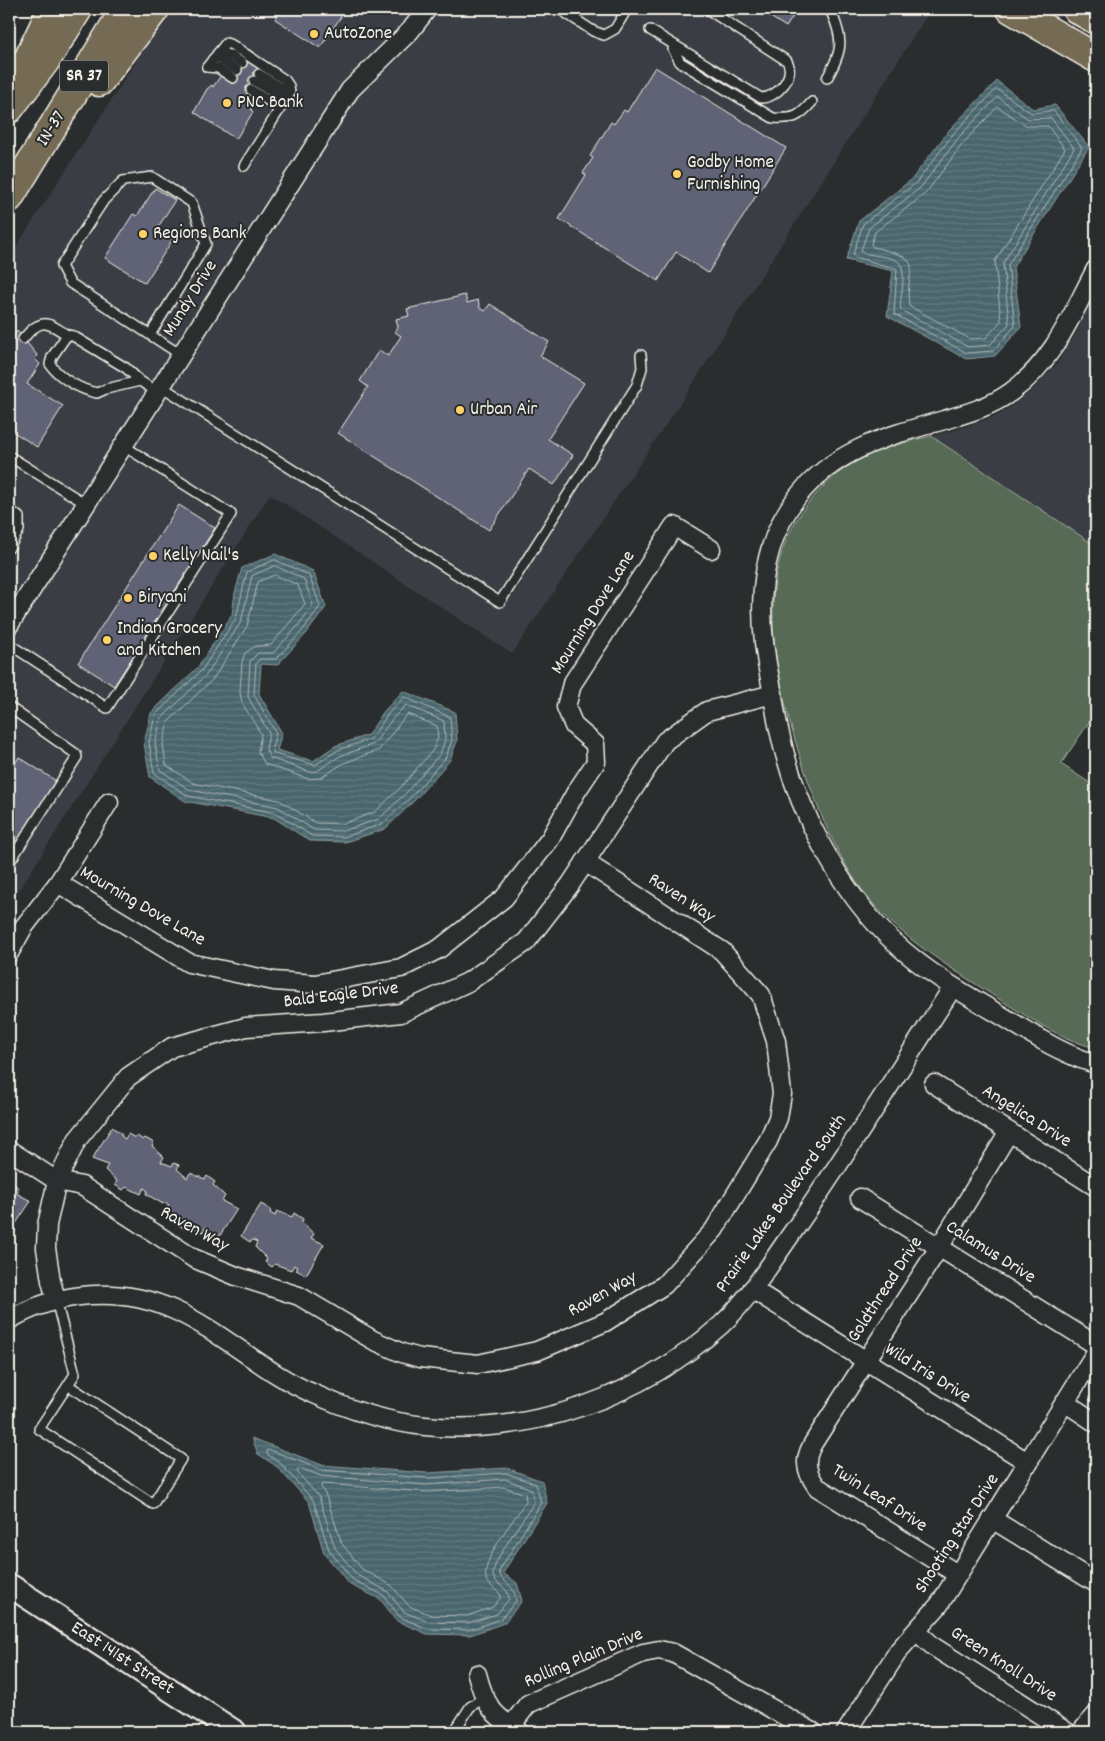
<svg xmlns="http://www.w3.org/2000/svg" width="1105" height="1741" viewBox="0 0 1105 1741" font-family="Dekko,sans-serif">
<defs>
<pattern id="water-rules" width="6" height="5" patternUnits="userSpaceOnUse" patternTransform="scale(1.25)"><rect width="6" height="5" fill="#49656d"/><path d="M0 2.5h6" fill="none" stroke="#647c82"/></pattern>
</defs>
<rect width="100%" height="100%" fill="#2a2d2e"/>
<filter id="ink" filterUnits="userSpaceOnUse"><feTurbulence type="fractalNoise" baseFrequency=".02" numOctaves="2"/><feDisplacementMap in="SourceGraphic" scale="10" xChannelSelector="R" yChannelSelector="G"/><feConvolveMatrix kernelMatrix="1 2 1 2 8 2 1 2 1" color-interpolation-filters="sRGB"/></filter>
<g filter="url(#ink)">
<!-- built -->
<g fill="#3a3e44">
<polygon points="170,9 931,9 683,399 512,654 270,494 9,906 9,258"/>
<polygon points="1096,291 1096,546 931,436 955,430 999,415 1030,392 1057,364 1078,329"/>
</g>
<!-- grass -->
<path fill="#566b56" stroke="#a5ae9f" d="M 931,436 L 1096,546 L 1096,712 L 1061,764 L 1096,787 L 1096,1048 C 1061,1040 1032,1019 1002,1001 C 948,966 886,931 851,874 C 824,830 806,779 792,730 C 764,629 754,530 851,464 C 872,449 906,442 931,436 Z"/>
<!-- water -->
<g fill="url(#water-rules)" stroke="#8d9d9e">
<polygon points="997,81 1033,109 1055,105 1089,147 1013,267 1021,327 995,356 966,359 887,316 893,271 846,260 859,221 912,179 950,129"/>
<polygon points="275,554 313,571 326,607 306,634 277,665 261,664 259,694 282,733 277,750 313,761 335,746 368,735 384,711 403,691 455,712 457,741 450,760 414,801 385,829 345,842 310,841 274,818 185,801 150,777 144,743 151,713 198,667 232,615 235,593 242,568"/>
<polygon points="252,1438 322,1465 427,1473 507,1468 542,1481 547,1503 503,1573 517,1583 522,1601 504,1623 470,1635 427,1634 397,1621 380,1599 350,1585 324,1553 309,1502 276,1466 258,1454"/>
</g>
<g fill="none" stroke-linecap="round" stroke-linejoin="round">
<!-- shore -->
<g stroke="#b0b9b7" stroke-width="1">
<polygon points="997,89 1031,113 1054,111 1082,148 1008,265 1015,326 993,351 967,353 894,314 897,269 855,257 853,254 863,224 916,183 954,133"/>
<path d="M 998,97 L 1028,119 L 1051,118 L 1074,148 L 1003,263 L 1009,324 L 990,345 L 968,347 L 901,310 C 900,304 901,297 902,291 C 907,253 895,260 863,253 L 861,250 L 869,228 L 921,187 L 959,137 Z"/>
<path d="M 998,107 L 1027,126 L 1048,126 L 1065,149 L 995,261 L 1001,321 L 986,338 L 970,339 L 909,306 C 904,264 931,261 873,247 L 871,244 L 875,232 L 926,193 L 964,142 Z"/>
<polygon points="275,560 309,575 320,606 303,630 276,659 260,659 256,663 254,695 276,733 272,748 274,754 315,765 338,750 371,739 388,714 404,697 450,717 452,740 446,757 410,798 382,824 344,837 312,836 276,813 188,796 154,773 149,743 155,715 202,670 236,618 247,572"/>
<polygon points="275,566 304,579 313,605 298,626 273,653 258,653 250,661 248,697 269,733 266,750 270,758 310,772 317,771 340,756 374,744 393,718 406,705 444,721 445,740 440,754 406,793 379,819 343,831 314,830 278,807 190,790 160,770 155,744 161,719 207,674 241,622 252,576"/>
<polygon points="275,575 298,585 305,604 271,645 256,646 245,653 242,662 240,692 242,703 261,734 258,752 265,764 308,779 320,778 344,763 379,750 407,714 437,726 438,738 433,750 400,788 375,812 342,824 316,823 279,800 193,783 166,765 163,744 168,722 213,679 247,626 258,582"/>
<path d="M 270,1450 L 322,1470 L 427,1478 L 506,1473 L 536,1484 L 541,1503 L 499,1571 C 501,1584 514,1581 516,1601 L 501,1619 L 469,1630 L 428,1629 L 400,1617 L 383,1595 L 353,1580 L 329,1550 L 313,1500 L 280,1463 L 267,1454 L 267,1451 Z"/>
<path d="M 300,1468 L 321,1476 L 426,1485 L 505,1479 L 531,1489 L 534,1502 C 527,1515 490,1564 493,1575 C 495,1586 509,1586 509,1599 L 497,1614 L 468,1623 L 429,1622 L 404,1612 L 387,1591 L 357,1575 L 335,1548 L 319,1497 L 297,1472 Z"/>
<path d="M 323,1484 L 427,1492 L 504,1487 L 525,1494 L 526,1501 C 515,1520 478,1561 487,1582 L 500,1594 L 501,1597 L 493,1607 L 467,1616 L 431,1615 L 409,1606 L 391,1585 L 362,1569 L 342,1544 L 326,1496 L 321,1487 Z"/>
</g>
</g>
<!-- building -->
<g fill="#616476" stroke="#f4f1e8">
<polygon points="282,9 346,9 320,48 275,19"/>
<polygon points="758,9 798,9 786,27"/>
<polygon points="247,56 265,68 251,87 259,97 251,110 253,112 236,139 194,112 207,89 212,85 213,87 222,74 233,76"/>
<polygon points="655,67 786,148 708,273 676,252 658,281 559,219 586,175 583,173 593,158 590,156 611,122 614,124 624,110 627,112"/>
<polygon points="155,188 175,200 157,229 173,239 145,283 105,258 133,214 137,216"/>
<polygon points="465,295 467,303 478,300 480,308 485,311 490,304 549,342 540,356 584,383 548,439 573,455 554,485 529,469 489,530 338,433 368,387 360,381 379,350 388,356 401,336 395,332 398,327 396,319 409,316 407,309"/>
<polygon points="17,331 37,355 35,359 40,364 27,384 63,406 37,447 9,429 9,344"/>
<polygon points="179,505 215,528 114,686 78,663"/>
<polygon points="19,757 56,781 9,855 9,773"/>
<polygon points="112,1127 122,1134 121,1136 125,1139 128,1134 135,1138 137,1136 143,1140 145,1138 154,1143 152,1146 164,1157 161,1162 172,1166 174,1163 179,1165 177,1169 187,1178 190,1173 205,1179 207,1176 215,1182 213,1185 225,1196 222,1201 237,1209 219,1237 208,1233 210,1230 206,1227 203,1232 188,1226 185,1229 177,1224 179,1220 172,1216 173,1213 166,1209 169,1205 165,1202 163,1204 146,1194 148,1191 144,1188 141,1194 126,1187 123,1190 115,1185 117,1181 105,1170 108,1165 92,1159"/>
<polygon points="9,1178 19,1189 16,1193 31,1201 11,1231 9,1230"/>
<polygon points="261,1204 271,1210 270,1213 275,1216 277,1211 292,1217 294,1213 303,1219 302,1223 314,1234 311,1238 324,1244 306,1275 296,1270 298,1268 294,1265 291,1270 275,1264 272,1267 265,1262 267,1259 255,1247 257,1242 253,1240 250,1242 241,1236"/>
</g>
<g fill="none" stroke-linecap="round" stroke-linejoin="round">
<defs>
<g id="service">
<polyline points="561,10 593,31 604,35 615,29 627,9"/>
<path d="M 650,30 L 761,98 C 777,98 796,76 787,61 L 707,9"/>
<path d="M 674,45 L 673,49 L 680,62 L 773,118 C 794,119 798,118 812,102"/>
<polyline points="218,53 230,55 242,63"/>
<polyline points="213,59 220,59 237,70"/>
<polyline points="207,67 226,43 232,45 285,80 289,86 290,93 244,166"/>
<polyline points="207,67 218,68 233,78"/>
<polyline points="259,74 281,88 287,96"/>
<path d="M 827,78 C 843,50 844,40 830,9"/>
<polyline points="254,81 278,96 282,105"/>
<polyline points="251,90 275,105 278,112"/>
<polyline points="150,335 206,244 192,203 152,177 123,181 104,200 61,266 70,283 181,355"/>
<path d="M 23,339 C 40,318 47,321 67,335"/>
<path d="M 140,381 L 106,389 L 97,393 C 81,390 59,378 50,364 L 52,357 L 67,335 L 73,336 L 126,368 L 140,381 L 157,392"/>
<polyline points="161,386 500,602 637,385 642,368 641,355"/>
<polyline points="9,456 86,504"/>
<polyline points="9,509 19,517 19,530 9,548"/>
<polyline points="9,644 107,708 231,514 124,446"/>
<polyline points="9,707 76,754 77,757 9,863"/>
<polyline points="56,1300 75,1374 68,1385 181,1459 153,1504 39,1429 68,1385"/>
<polyline points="454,1732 470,1707 483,1698"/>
</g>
<g id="minor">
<path d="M 1096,269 C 1072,314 1054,361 1011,392 C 990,407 968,413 944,420 C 888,436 836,449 798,496 C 755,550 757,621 771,684 C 774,701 776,718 780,734 C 796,808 839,892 895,943 C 925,971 961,992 997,1013 C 1029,1032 1060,1054 1096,1064"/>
<polyline points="9,625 350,90 410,31 427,9"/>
<polyline points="58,883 189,963 274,981 315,984 401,968 439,949 504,898 550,839 576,792 596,762 595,744 574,726 566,707 572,684 674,526 711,549"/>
<polyline points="9,953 23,928 58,883 109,802"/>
<polyline points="934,1084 1096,1187"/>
<polyline points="9,1150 57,1181 82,1186 193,1258 236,1276 299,1296 373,1340 402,1353 420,1358 478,1364 537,1351 605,1322 664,1285 714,1230 768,1141 778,1118 782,1094 776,1041 761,995 722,951 585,862"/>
<polyline points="860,1198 1096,1345"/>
<polyline points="752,1289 1029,1463"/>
<polyline points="56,1299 51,1281 46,1248 47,1225 57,1181 77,1140 128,1077 172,1047 246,1027 323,1022 401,1013 468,982 526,942 570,885 665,741 707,711 773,694"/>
<path d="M 9,1320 C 59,1291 121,1286 174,1310 C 223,1332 263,1372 312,1393 C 347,1409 386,1422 425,1426 C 532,1436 642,1396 721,1325 C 751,1297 773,1259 797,1226 C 851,1148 901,1067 953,987"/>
<polyline points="1066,1403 1096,1423"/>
<polyline points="992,1519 1096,1583"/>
<path d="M 957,1574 L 817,1487 C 803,1468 804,1456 817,1437 L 940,1246 L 1009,1132"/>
<polyline points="917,1632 934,1647 1067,1732"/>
<path d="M 477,1674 C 485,1705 492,1715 520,1732"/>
<polyline points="511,1726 528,1704 643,1653 659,1650 673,1653 813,1732"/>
<polyline points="846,1732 899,1650 939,1605 1096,1352"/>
<polyline points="1081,1732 1096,1715"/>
</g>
<polyline id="tertiary" points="9,1585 235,1732"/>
<g id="primary">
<polyline points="1011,9 1096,58"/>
<polyline points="1077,9 1096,20"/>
</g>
<g id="motorway">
<polyline points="23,70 52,9"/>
<polyline points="99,82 155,9"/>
<polyline points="9,109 46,60 78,9"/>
<polyline points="9,198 125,9"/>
</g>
</defs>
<!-- service casing -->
<use href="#service" stroke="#f4f1e8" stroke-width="12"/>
<!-- minor casing -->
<use href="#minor" stroke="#f4f1e8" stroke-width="21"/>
<!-- tertiary casing -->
<use href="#tertiary" stroke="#f4f1e8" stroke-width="26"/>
<!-- primary casing -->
<use href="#primary" stroke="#f4f1e8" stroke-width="31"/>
<!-- motorway casing -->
<use href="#motorway" stroke="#f4f1e8" stroke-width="31"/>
<!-- service -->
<use href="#service" stroke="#2a2d2e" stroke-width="9"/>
<!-- minor -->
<use href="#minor" stroke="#2a2d2e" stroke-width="18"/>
<!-- tertiary -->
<use href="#tertiary" stroke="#2a2d2e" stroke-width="22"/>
<!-- primary -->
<use href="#primary" stroke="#756b52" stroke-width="28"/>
<!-- motorway -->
<use href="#motorway" stroke="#756b52" stroke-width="28"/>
</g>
</g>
<!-- markers -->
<g fill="#ffd166" stroke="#2a2d2e" stroke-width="2">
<circle cx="314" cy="34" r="5"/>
<circle cx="227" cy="103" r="5"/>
<circle cx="677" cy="174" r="5"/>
<circle cx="143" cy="234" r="5"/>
<circle cx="460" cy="410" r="5"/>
<circle cx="153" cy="556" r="5"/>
<circle cx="128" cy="598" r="5"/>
<circle cx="107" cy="640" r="5"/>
</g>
<g text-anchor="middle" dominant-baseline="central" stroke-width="4" stroke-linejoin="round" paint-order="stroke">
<!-- shield labels -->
<rect fill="#2a2d2e" stroke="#b7b6b0" stroke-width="1" x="60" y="60.5" width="48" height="31" rx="4"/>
<g font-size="18" font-weight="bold" fill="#f4f1e8">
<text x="84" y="76">SR 37</text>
</g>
<!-- poi labels -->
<g font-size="19" fill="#f4f1e8" stroke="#2a2d2e" text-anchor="start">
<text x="324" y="34">AutoZone</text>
<text x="237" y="103">PNC Bank</text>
<text x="687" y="163">Godby Home<tspan x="687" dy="22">Furnishing</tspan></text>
<text x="153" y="234">Regions Bank</text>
<text x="470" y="410">Urban Air</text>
<text x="163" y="556">Kelly Nail's</text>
<text x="138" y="598">Biryani</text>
<text x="117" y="629">Indian Grocery<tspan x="117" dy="22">and Kitchen</tspan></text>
</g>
<!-- street labels -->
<g font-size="19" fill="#f4f1e8" stroke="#2a2d2e">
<text transform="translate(52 129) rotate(-58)">IN-37</text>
<text transform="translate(191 299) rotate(-58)">Mundy Drive</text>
<text transform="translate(594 613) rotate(-58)">Mourning Dove Lane</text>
<text transform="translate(681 899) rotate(33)">Raven Way</text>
<text transform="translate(142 907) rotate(30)">Mourning Dove Lane</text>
<text transform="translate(341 996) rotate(-7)">Bald Eagle Drive</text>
<text transform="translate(1026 1117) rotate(32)">Angelica Drive</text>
<text transform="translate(782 1204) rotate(-55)">Prairie Lakes Boulevard South</text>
<text transform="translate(194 1230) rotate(29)">Raven Way</text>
<text transform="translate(990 1253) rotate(32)">Calamus Drive</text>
<text transform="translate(886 1290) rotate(-57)">Goldthread Drive</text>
<text transform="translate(603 1295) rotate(-29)">Raven Way</text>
<text transform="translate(927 1374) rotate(32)">Wild Iris Drive</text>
<text transform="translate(879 1499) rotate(33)">Twin Leaf Drive</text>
<text transform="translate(958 1534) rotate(-57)">Shooting Star Drive</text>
<text transform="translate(122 1659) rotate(33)">East 141st Street</text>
<text transform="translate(584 1659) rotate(-23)">Rolling Plain Drive</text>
<text transform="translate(1003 1665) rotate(33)">Green Knoll Drive</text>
</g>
</g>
<!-- margin -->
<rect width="1105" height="1741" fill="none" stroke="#2a2d2e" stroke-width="30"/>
<rect x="15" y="15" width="1075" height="1711" fill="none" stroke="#f4f1e8" stroke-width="2" filter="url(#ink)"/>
</svg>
